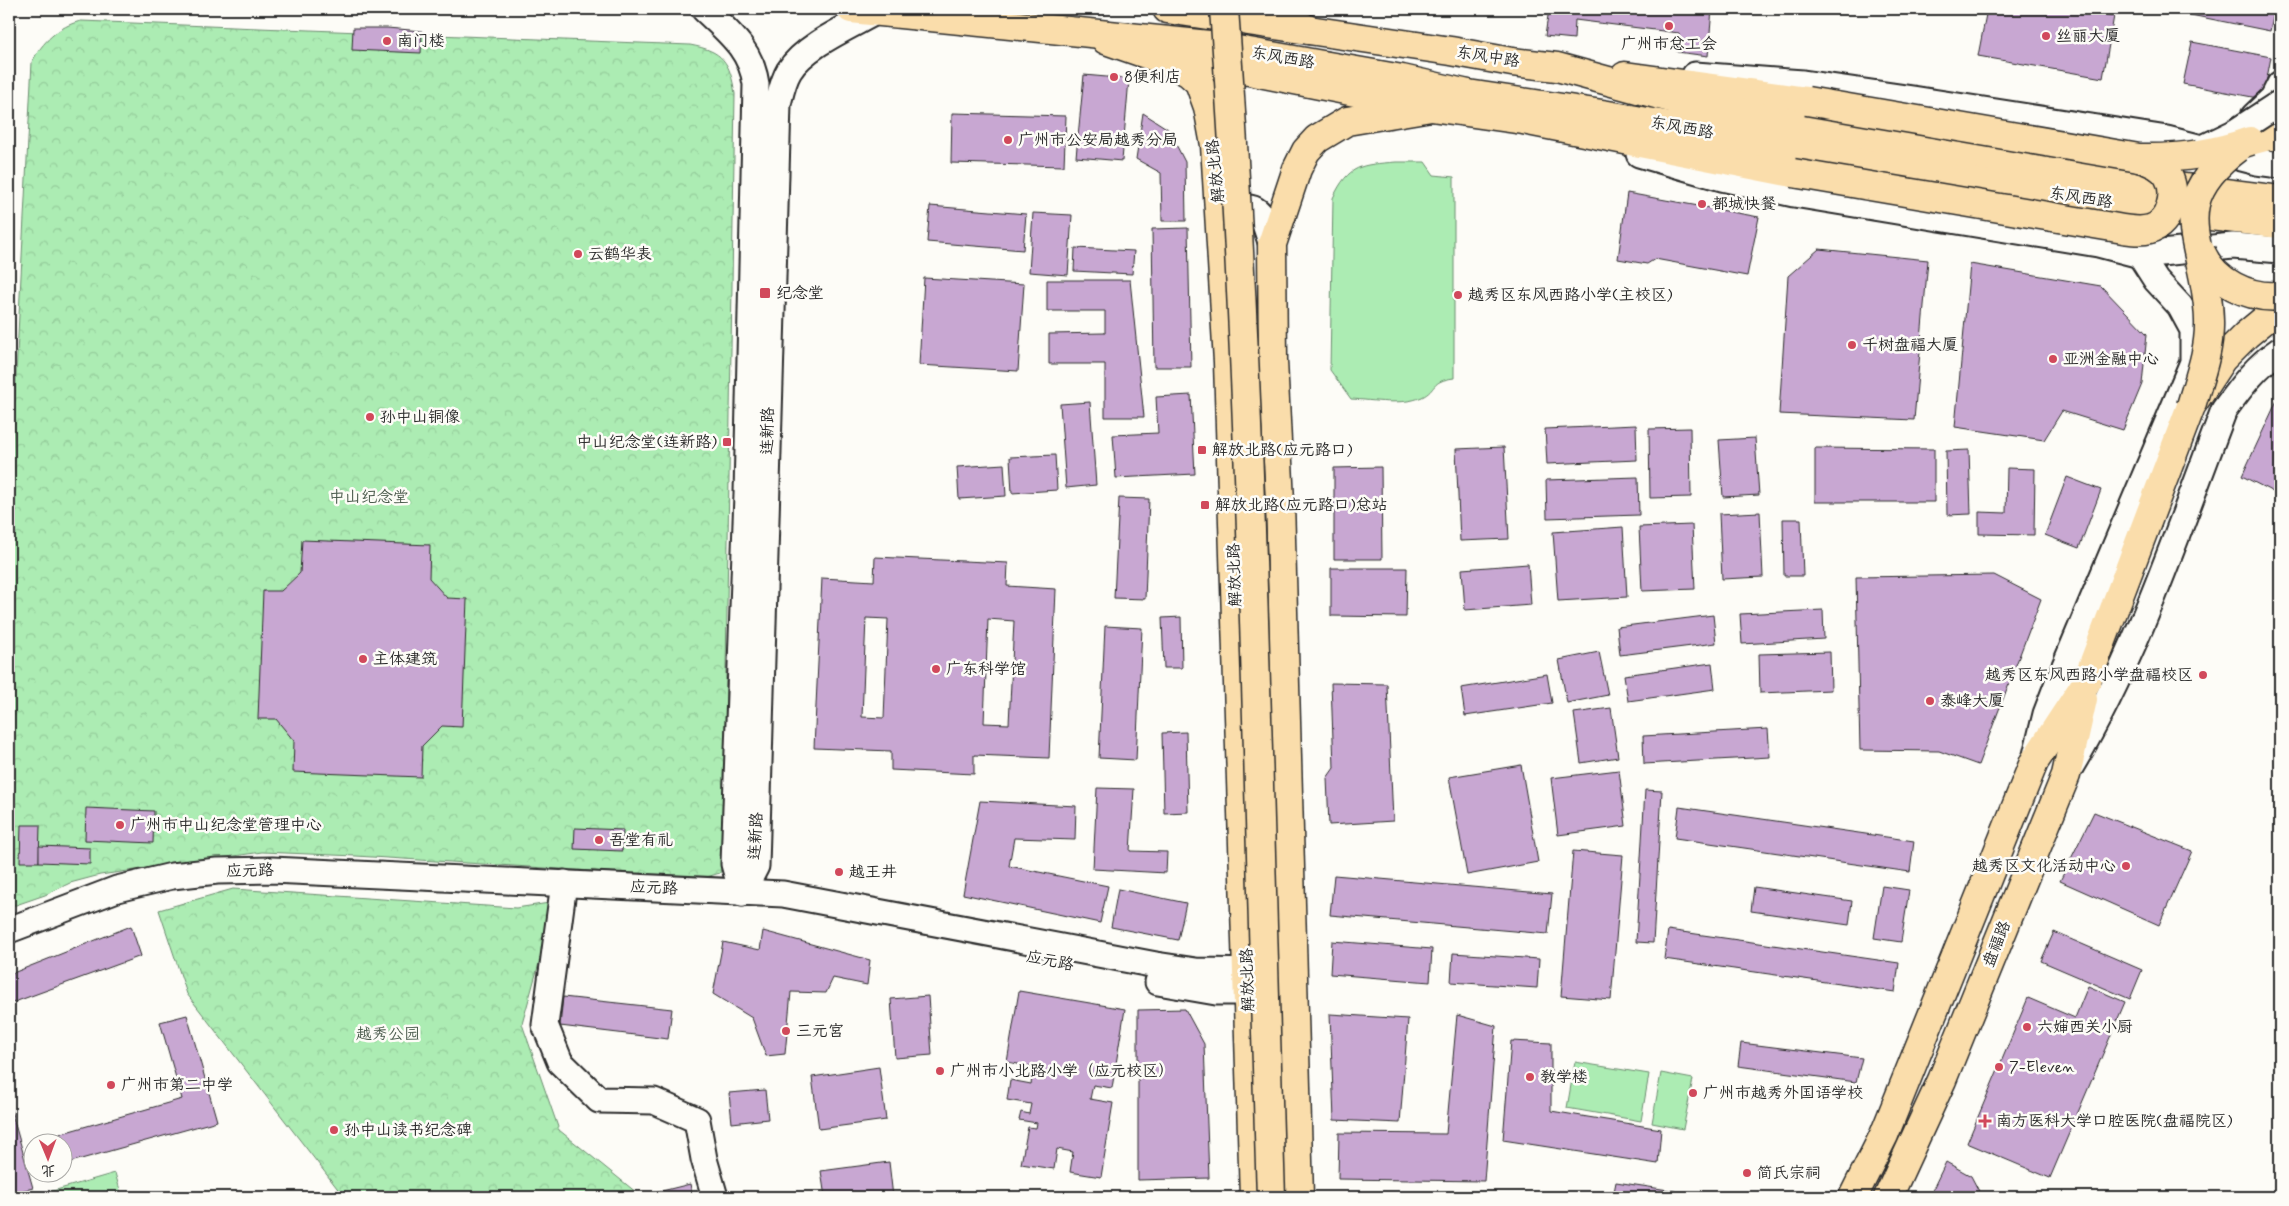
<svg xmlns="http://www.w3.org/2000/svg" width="2289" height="1206" viewBox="0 0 2289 1206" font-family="Mynerve,'LXGW WenKai TC',sans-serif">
<defs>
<pattern id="park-crowns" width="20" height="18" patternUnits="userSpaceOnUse" patternTransform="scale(1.25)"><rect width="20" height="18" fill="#acecb3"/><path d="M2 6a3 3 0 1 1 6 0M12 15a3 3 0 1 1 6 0" fill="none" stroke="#94cb9a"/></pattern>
</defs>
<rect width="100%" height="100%" fill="#fdfcf7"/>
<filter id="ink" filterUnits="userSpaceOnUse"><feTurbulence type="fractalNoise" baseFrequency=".02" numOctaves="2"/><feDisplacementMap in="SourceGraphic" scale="10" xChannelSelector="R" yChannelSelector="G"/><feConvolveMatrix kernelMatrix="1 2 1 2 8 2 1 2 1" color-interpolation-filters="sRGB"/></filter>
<g filter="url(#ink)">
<!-- green -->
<g fill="#acecb3" stroke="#6c8c6f">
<path d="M 1396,162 L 1425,162 L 1434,175 L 1454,177 L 1454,378 C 1430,381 1437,390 1422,397 C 1402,406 1373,400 1351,399 L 1330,370 L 1333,198 C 1349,164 1361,165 1396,162 Z"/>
<polygon points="1575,1062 1649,1074 1641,1121 1567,1108"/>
<polygon points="1661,1073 1693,1079 1683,1129 1652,1123"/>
<polygon points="115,1173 122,1197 32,1197"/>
</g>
<!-- park -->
<g fill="url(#park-crowns)" stroke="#6c8c6f">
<path d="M 81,21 L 690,45 C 723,51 730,62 735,94 L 723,861 L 720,873 L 703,878 L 356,856 L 262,852 L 100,875 L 70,883 L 45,895 L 16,905 L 9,905 L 9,510 L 32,62 C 42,42 59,26 81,21 Z"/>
<polygon points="233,889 516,908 556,902 522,1024 559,1130 642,1197 344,1197 187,994 159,910"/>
</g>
<!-- building -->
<g fill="#c8a7d2" stroke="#2b2b2b" fill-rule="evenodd">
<polygon points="1549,9 1712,9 1708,56 1677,52 1679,33 1575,20 1574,39 1545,36"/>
<polygon points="1987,9 2075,9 2114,16 2103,78 1978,56"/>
<polygon points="2161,9 2275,9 2270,31"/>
<polygon points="353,28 387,28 422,31 421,53 352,50"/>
<polygon points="2192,42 2271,57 2263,99 2183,84"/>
<polygon points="1084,75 1129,79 1122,161 1076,157"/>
<polygon points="952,113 1066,116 1064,166 951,163"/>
<polygon points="1143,113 1168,129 1185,162 1186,221 1162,221 1161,173 1136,159"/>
<polygon points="1627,193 1759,217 1747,276 1655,259 1647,264 1618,259"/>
<polygon points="930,206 1026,214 1023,250 927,242"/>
<polygon points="1033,213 1072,215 1068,275 1029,272"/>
<polygon points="1188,228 1191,367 1154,367 1152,229"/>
<polygon points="1075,248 1134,251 1132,274 1074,271"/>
<polygon points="1819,249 1928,260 1914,420 1779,414 1788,276"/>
<polygon points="1970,264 2101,286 2147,334 2142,384 2123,430 2062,411 2044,440 1955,427"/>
<polygon points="924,278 1024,284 1018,371 919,365"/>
<polygon points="1047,280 1130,280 1144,417 1105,417 1105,364 1049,364 1049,334 1105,333 1105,311 1047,311"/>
<polygon points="2280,394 2280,482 2275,493 2242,476"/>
<polygon points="1191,395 1195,474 1116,478 1113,435 1158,433 1156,397"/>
<polygon points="1090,402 1096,485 1066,488 1060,404"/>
<polygon points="1636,425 1637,460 1547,464 1545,429"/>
<polygon points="1690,428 1691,497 1650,498 1649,429"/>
<polygon points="1755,438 1759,495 1723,497 1719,440"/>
<polygon points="1504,447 1509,539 1460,541 1456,449"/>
<polygon points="1815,448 1934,449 1934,502 1815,502"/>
<polygon points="1969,450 1971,514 1947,515 1946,451"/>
<polygon points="1055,455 1057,490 1012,493 1010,457"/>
<polygon points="1004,464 1006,496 959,499 957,467"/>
<polygon points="1381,467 1382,559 1334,559 1334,468"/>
<polygon points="2007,468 2035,469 2034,535 1979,534 1979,512 2006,513"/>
<polygon points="1638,477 1639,515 1547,518 1546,480"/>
<polygon points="2067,477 2101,490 2079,548 2045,535"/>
<polygon points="1119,498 1149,499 1145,599 1114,598"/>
<polygon points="1760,512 1763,577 1722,579 1719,514"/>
<polygon points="1783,519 1801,519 1803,576 1784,576"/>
<polygon points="1692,525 1695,589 1642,591 1639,527"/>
<polygon points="1623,527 1627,597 1558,601 1553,532"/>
<polygon points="302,540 430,545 429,578 447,598 467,599 462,727 442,726 422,746 421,777 293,772 294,741 276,719 258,719 263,591 281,591 300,573"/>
<path d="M 875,557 L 1008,563 L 1007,586 L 1056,589 L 1049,758 L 974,755 L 974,774 L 891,770 L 891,751 L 814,748 L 822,578 L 874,581 ZM 866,618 L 888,619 L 884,718 L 862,717 ZM 988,619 L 1014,621 L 1009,724 L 984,723 Z"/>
<polygon points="1528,564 1531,605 1465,610 1462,569"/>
<polygon points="1331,568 1407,568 1406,617 1331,616"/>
<polygon points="1994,575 2041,599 1978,765 1939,751 1860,750 1856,577"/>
<polygon points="1823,610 1824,639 1742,644 1740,614"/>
<polygon points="1713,615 1716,643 1620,655 1617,627"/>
<polygon points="1181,617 1182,668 1164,668 1162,618"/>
<polygon points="1105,626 1142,628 1136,760 1099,758"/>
<polygon points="1599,652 1608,695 1567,703 1559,660"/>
<polygon points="1830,652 1831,690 1760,693 1759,654"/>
<polygon points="1712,663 1715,689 1628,701 1624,675"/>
<polygon points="1547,674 1552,703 1465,716 1461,688"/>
<polygon points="1331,683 1387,684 1393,821 1329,825 1327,778 1334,768"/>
<polygon points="1611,708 1618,757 1581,763 1574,713"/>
<polygon points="1768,729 1770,757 1644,764 1643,736"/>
<polygon points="1186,732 1188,812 1164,813 1162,733"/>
<polygon points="1521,765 1538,862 1467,875 1449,777"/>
<polygon points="1619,770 1626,826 1558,835 1551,778"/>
<polygon points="1097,788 1134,789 1130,851 1167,852 1166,873 1093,869"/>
<polygon points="1645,790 1662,791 1653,943 1636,942"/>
<polygon points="980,801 1076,806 1075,840 1014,838 1009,866 1108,886 1100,923 963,894"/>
<polygon points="1679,807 1914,841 1910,872 1675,838"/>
<polygon points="86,808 154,811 153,843 85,840"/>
<polygon points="2094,812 2192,851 2159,925 2060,881"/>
<polygon points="21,825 40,825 39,862 20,862"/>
<polygon points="575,828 623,830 622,851 574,849"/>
<polygon points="39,846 90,848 90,864 39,862"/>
<polygon points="1573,851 1623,855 1611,1000 1561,996"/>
<polygon points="1334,875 1552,894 1548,934 1330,915"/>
<polygon points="1882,886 1909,890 1901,942 1874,938"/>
<polygon points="1754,887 1852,901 1849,925 1751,911"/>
<polygon points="1118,889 1186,903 1178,940 1111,927"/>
<polygon points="131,926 141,956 9,1004 9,976 13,973"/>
<polygon points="1668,930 1899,963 1895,992 1664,959"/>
<polygon points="763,931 870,960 867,985 833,978 826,993 791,992 785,1054 766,1056 752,1018 713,994 723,942 760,950"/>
<polygon points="2054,932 2142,970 2130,999 2041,961"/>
<polygon points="1332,941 1432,949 1430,982 1330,974"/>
<polygon points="1453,953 1539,959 1537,988 1451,982"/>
<polygon points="2088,986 2125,1002 2050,1178 1967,1143 2028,998 2075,1018"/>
<polygon points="1019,991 1125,1009 1112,1088 1093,1085 1090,1099 1113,1103 1101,1177 1070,1172 1073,1152 1057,1149 1054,1169 1021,1164 1028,1127 1036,1128 1037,1123 1019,1120 1021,1112 1029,1114 1031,1104 1007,1100 1010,1080 1031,1084 1034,1067 1007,1062"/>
<polygon points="928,996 932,1055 895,1058 891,999"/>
<polygon points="563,997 672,1009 668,1039 560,1026"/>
<polygon points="1185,1009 1204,1044 1209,1178 1138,1180 1138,1010"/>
<polygon points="1330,1014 1408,1019 1400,1123 1334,1120"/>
<polygon points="187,1015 217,1121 67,1163 59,1134 182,1099 160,1022"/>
<polygon points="1457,1015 1496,1026 1484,1181 1338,1179 1339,1133 1446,1134"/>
<polygon points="1511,1041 1551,1043 1551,1111 1661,1129 1658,1164 1503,1140"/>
<polygon points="1741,1043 1862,1058 1856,1082 1738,1066"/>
<polygon points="879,1067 886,1120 819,1129 812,1077"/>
<polygon points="765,1090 768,1119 732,1123 729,1093"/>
<polygon points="9,1103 33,1188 9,1194"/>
<polygon points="889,1162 893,1197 825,1197 821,1171"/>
<polygon points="1946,1162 1971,1176 1982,1197 1929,1197"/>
<polygon points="1616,1182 1675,1191 1674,1197 1613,1197"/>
<polygon points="690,1184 692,1194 703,1192 704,1197 655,1197 654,1193"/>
</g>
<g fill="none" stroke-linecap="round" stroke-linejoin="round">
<defs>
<g id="minor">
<path d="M 704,9 C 728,32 751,49 756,84 L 747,494 L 734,864 L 742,893"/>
<polyline points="1695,75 1803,83 1913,99 2167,139 2257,162 2280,165"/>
<polyline points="2254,116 2273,98 2280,84"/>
<polyline points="1639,154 1722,178 1794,194 2098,244 2140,255 2233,246 2280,250"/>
<path d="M 1223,224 C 1228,213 1249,200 1260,214 C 1266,222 1268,236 1272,244"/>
<polyline points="2036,755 2046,714 2061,675 2193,362 2193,330 2180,306 2156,280 2140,255"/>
<path d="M 2071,766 C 2137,656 2178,530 2224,410 C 2241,387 2256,366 2280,350"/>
<polyline points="564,883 545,1025 560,1062 599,1100 654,1101 697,1120 704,1159 715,1197"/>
<path d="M 742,893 L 756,866 L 778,104 C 781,92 783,81 789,71 C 805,45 851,26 877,11"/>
<polyline points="9,930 117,889 172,876 217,871 272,870 783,894 1156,965 1196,971 1267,972"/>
<polyline points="1158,982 1216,992 1248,992"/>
</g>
<g id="major">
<polyline points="1273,9 1309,30"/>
<polyline points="1106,40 1169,62 1189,73 1199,82 1208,107 1215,145 1228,362 1254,1197"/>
<polyline points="1173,56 1431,107 1523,120 1793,173"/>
<polyline points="1625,76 1807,101"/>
<polyline points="2250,141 2269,136 2280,136"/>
<polyline points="1299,1197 1280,502 1273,361 1272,244 1297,169 1306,151 1317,139 1347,121 1431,107 1468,94"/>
<polyline points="1853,1197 1884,1135 2034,762 2086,683 2191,406 2222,359 2246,335 2280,307"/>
<polyline points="1888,1197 1942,1080 2066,775 2083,699"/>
</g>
<g id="highway">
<polyline points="851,9 1209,45 1402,79 1468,94 1602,114 2046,192 2141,208 2280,224"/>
<polyline points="1167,9 1451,51 1512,62 1557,67 1678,100 1805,125 2144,183 2280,200"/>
</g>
</defs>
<!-- minor casing -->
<use href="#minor" stroke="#2b2b2b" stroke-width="29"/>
<!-- major casing -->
<use href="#major" stroke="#2b2b2b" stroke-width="31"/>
<!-- highway casing -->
<use href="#highway" stroke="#2b2b2b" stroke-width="31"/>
<!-- minor -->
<use href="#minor" stroke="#fdfcf7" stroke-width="25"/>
<!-- major -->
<use href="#major" stroke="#faddab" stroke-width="28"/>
<!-- highway -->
<use href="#highway" stroke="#faddab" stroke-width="28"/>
<defs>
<polyline id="minor-bridge" points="2207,146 2234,133 2280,103"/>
<g id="major-bridge">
<path d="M 1224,9 C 1253,404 1258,801 1271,1197"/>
<path d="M 1807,101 L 2139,158 C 2178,159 2214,154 2250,141"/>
<path d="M 1793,173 L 2106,226 C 2119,228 2137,233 2150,229 C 2170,224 2178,193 2168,176 C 2162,166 2150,161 2139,158"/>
<path d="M 2201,252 C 2214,282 2249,299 2280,296"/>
<path d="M 2191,406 C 2199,378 2210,350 2209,321 C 2208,245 2160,206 2238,148"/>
</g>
</defs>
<!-- minor-bridge casing -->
<use href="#minor-bridge" stroke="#2b2b2b" stroke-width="29" stroke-linecap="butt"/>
<!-- major-bridge casing -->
<use href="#major-bridge" stroke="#2b2b2b" stroke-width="31" stroke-linecap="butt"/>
<!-- minor-bridge -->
<use href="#minor-bridge" stroke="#fdfcf7" stroke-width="25"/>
<!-- major-bridge -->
<use href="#major-bridge" stroke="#faddab" stroke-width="28"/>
</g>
</g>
<!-- markers -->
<g fill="#d1495b" stroke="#fdfcf7" stroke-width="2">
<circle cx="1669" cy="26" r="5"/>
<circle cx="2046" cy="36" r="5"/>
<circle cx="387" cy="41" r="5"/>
<circle cx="1114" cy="77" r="5"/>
<circle cx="1008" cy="140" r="5"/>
<circle cx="1702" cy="204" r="5"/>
<circle cx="578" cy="254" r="5"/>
<rect x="759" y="287" width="12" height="12" rx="2.5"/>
<circle cx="1458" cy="295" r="5"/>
<circle cx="1852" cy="345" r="5"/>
<circle cx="2053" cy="359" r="5"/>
<circle cx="370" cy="417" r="5"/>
<rect x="722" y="437" width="10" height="10" rx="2.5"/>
<rect x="1197" y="445" width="10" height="10" rx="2.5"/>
<rect x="1200" y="500" width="10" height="10" rx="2.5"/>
<circle cx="363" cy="659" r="5"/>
<circle cx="936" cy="669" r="5"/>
<circle cx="2203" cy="675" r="5"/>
<circle cx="1930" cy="701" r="5"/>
<circle cx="120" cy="825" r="5"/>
<circle cx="599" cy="840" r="5"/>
<circle cx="2126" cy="866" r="5"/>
<circle cx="839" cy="872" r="5"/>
<circle cx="2027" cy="1027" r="5"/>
<circle cx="786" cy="1031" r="5"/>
<circle cx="1999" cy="1067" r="5"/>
<circle cx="940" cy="1071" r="5"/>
<circle cx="1530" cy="1077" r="5"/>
<circle cx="111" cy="1085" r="5"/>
<circle cx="1693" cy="1093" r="5"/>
<path d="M1982.5 1113.5h5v5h5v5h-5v5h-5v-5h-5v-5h5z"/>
<circle cx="334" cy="1130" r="5"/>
<circle cx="1747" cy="1173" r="5"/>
</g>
<g text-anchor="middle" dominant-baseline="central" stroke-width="5" stroke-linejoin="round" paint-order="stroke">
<!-- poi labels -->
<g font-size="16" fill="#2b2b2b" stroke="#fdfcf7" text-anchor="start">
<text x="2056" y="36">丝丽大厦</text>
<text x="397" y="41">南门楼</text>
<text x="1669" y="44" text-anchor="middle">广州市总工会</text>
<text x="1124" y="77">8便利店</text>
<text x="1018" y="140">广州市公安局越秀分局</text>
<text x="1712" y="204">都城快餐</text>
<text x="588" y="254">云鹤华表</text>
<text x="776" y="293">纪念堂</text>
<text x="1468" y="295">越秀区东风西路小学(主校区)</text>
<text x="1862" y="345">千树盘福大厦</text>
<text x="2063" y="359">亚洲金融中心</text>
<text x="380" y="417">孙中山铜像</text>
<text x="717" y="442" text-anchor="end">中山纪念堂(连新路)</text>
<text x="1212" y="450">解放北路(应元路口)</text>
<text x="1215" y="505">解放北路(应元路口)总站</text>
<text x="373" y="659">主体建筑</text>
<text x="946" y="669">广东科学馆</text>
<text x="2193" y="675" text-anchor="end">越秀区东风西路小学盘福校区</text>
<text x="1940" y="701">泰峰大厦</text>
<text x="130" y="825">广州市中山纪念堂管理中心</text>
<text x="609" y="840">吾堂有礼</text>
<text x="2116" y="866" text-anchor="end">越秀区文化活动中心</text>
<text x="849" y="872">越王井</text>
<text x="2037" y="1027">六婶西关小厨</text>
<text x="796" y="1031">三元宫</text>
<text x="2009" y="1067">7-Eleven</text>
<text x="950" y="1071">广州市小北路小学（应元校区）</text>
<text x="1540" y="1077">教学楼</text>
<text x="121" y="1085">广州市第二中学</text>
<text x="1703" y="1093">广州市越秀外国语学校</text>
<text x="1996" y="1121">南方医科大学口腔医院(盘福院区)</text>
<text x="344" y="1130">孙中山读书纪念碑</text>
<text x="1757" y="1173">简氏宗祠</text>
</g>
<!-- street labels -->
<g font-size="16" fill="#2b2b2b" stroke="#fdfcf7">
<text transform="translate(1488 57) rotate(9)">东风中路</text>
<text transform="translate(1283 58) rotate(10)">东风西路</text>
<text transform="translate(1682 128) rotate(10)">东风西路</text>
<text transform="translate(1216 171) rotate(-96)">解放北路</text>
<text transform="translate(2081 198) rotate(9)">东风西路</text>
<text transform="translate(768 431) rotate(-89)">连新路</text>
<text transform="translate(1235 575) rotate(-92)">解放北路</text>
<text transform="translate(756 836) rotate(-87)">连新路</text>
<text transform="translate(250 871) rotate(-1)">应元路</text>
<text transform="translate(654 888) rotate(3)">应元路</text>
<text transform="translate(1997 944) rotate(-68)">盘福路</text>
<text transform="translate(1050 961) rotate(11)">应元路</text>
<text transform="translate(1248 980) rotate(-92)">解放北路</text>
</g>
<!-- park labels -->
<g font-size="16" fill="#4b5b4d" stroke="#fdfcf7">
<text x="369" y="497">中山纪念堂</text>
<text x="388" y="1034">越秀公园</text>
</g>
</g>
<!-- margin -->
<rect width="2289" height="1206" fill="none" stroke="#fdfcf7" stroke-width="30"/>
<rect x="15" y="15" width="2259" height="1176" fill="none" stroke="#2b2b2b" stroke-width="2" filter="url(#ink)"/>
<!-- north arrow -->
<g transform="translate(48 1158) rotate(179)"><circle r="24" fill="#fdfcf7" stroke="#a9a8a5"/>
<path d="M0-4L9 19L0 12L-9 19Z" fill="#d1495b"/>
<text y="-8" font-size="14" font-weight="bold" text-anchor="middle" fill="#2b2b2b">北</text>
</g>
</svg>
